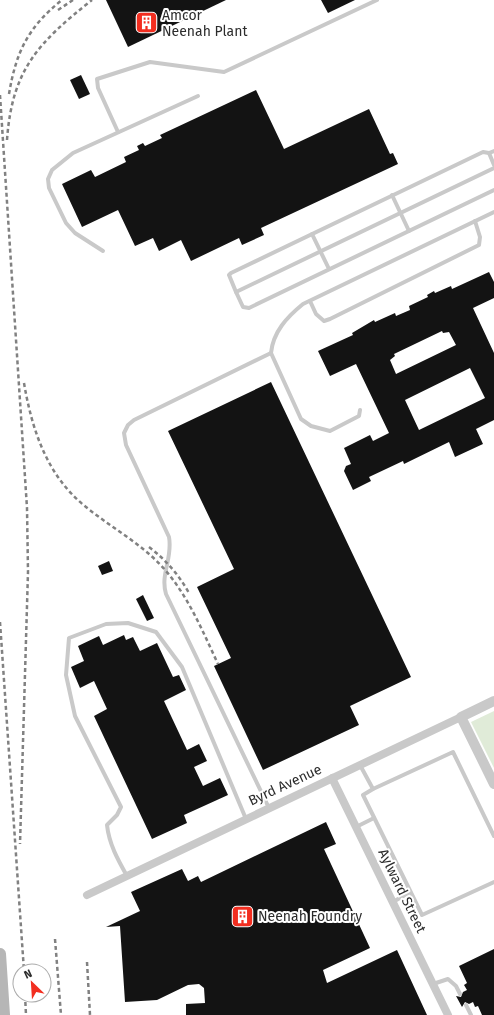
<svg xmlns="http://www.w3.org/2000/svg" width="494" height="1015" viewBox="0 0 494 1015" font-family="'Fira Sans',sans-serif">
<rect width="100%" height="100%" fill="#fff"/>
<!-- green -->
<polygon fill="#e0ebd8" points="494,711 494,768 471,722"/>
<!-- building -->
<g fill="#131313" fill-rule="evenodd">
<polygon points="106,0 226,0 128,47"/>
<polygon points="321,0 355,0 328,13"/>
<polygon points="81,75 90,94 79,99 70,80"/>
<polygon points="256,90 284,149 369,109 390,154 393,153 398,164 261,228 264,235 242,245 239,238 191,261 181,240 159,251 153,238 135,246 118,210 82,227 62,184 91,170 95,177 126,162 124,157 139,150 137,146 143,143 145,146 162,138 160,135"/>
<path d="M 489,272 L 494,282 L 494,298 L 473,308 L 494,353 L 494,420 L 476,429 L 483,444 L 455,457 L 449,442 L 404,464 L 403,461 L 369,477 L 371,481 L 353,490 L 344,471 L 346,466 L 351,464 L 344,448 L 370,435 L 373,441 L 389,433 L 356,364 L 330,376 L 318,351 L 353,335 L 352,333 L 374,320 L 375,322 L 395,313 L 396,316 L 410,310 L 409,306 L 428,297 L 427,295 L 434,291 L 435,293 L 451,286 L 452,289 ZM 442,331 L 443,333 L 449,332 L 456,345 L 396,374 L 390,360 L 395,356 L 394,354 ZM 470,368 L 485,398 L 419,430 L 405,400 Z"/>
<polygon points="271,382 411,677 350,706 359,725 263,770 214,666 231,658 197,587 234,569 168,431"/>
<polygon points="109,561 113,571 102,575 98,566"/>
<polygon points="143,595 154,618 147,621 136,599"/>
<polygon points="124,635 126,640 133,637 140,651 157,643 173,677 179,675 186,690 164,701 187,750 199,744 207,761 194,767 203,786 220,778 228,795 184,815 187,823 152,839 94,716 107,709 94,681 80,688 71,667 84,661 78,646 99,636 103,645"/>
<polygon points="326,822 336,844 324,849 370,948 323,970 327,983 397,950 427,1015 186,1015 186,1004 205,1003 204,988 199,984 188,985 157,1000 125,1002 120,926 106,927 140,911 131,892 182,869 188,881 198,876 201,882"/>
<polygon points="494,949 494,1015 482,1015 478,1006 475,1007 473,1002 469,1004 465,1002 462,1007 456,996 461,997 463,992 467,990 464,985 467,983 459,966"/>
</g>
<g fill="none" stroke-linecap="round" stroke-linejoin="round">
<!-- service -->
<g stroke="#c9c9c9" stroke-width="4">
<polyline points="118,132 98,88 97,79 150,62 224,72 377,0"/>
<polyline points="494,151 489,153 483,152 231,273 229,275 236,292 494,168"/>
<polyline points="489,153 494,165"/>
<polyline points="392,195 409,231"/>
<polyline points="312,234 329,269"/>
<polyline points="103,251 75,233 66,223 49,188 48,179 52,170 73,153 198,96"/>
<polyline points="236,292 243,307 249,308 494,190"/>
<polyline points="310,301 316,314 324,321 330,319 479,245 480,237 475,221"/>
<path d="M 360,410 L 359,416 L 330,431 L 311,426 L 301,419 L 271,353 C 273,332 287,317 303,304 L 494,212"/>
<polyline points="360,765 373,789"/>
<path d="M 269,808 L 166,594 C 160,574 173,558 169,537 L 126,445 L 124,433 L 128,425 L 134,420 L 271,353"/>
<polyline points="356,827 374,818"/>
<polyline points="494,836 453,752 373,789 363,795 422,915 494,882"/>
<path d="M 127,876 C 118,860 109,844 107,825 L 117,815 L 121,807 L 75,716 L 66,675 L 69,638 L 106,624 L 128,623 L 156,632 L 182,667 L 246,819"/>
<polyline points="393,902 410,892"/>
<polyline points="433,984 448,979 456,986 460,994"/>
<polyline points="466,1005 471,1015"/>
</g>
<!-- minor -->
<g stroke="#c9c9c9" stroke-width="8">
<polyline points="332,778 448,1015"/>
<polyline points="87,895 461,717"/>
</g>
<!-- tertiary -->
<polyline stroke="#c9c9c9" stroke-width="10" points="494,701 461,717 494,784"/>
<!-- secondary -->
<polyline stroke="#b6b6b6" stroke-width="12" points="0,954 4,1015"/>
<!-- rail -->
<g stroke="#818181" stroke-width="2.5" stroke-dasharray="4 3" stroke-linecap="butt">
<polyline points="58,10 73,0"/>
<path d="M 9,94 C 16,52 28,27 62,0"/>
<polyline points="0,95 27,508 28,572 20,844"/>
<path d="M 7,140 C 12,69 39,42 92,0"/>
<path d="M 24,383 C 32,430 47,476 86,507 C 113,529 144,545 166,571 C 189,598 203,632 218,664"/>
<path d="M 149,547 C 166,560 179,575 189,593"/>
<polyline points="0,622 24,971"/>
<polyline points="55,939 61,1015"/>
<polyline points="87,962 90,1015"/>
<polyline points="25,995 26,1015"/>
</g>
</g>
<!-- icons -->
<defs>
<symbol id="building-square" viewBox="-11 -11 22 22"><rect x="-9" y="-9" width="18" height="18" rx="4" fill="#f22e20" stroke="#fff"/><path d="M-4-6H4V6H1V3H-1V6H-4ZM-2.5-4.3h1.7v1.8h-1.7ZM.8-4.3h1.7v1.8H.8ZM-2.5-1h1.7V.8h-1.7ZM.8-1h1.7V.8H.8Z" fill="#fff"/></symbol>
</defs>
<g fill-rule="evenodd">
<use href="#building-square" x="134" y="10" width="25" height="25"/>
<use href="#building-square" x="230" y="904" width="25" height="25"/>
</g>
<g text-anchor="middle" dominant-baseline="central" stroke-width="4" stroke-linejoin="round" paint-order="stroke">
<!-- poi labels -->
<g font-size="14" fill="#2c2c2c" stroke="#fff" text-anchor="start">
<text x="162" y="15">Amcor<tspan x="162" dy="16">Neenah Plant</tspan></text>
<text x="258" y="916">Neenah Foundry</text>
</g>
<!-- street labels -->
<g font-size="14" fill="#2c2c2c" stroke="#fff">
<text transform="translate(285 785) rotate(-25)">Byrd Avenue</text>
<text transform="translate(402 891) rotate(64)">Aylward Street</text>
</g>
</g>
<!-- north arrow -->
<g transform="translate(32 983) rotate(335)"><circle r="19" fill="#ffffff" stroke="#ababab"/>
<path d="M0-3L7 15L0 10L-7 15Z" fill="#f22e20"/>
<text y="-6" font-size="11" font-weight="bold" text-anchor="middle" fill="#2c2c2c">N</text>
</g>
</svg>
